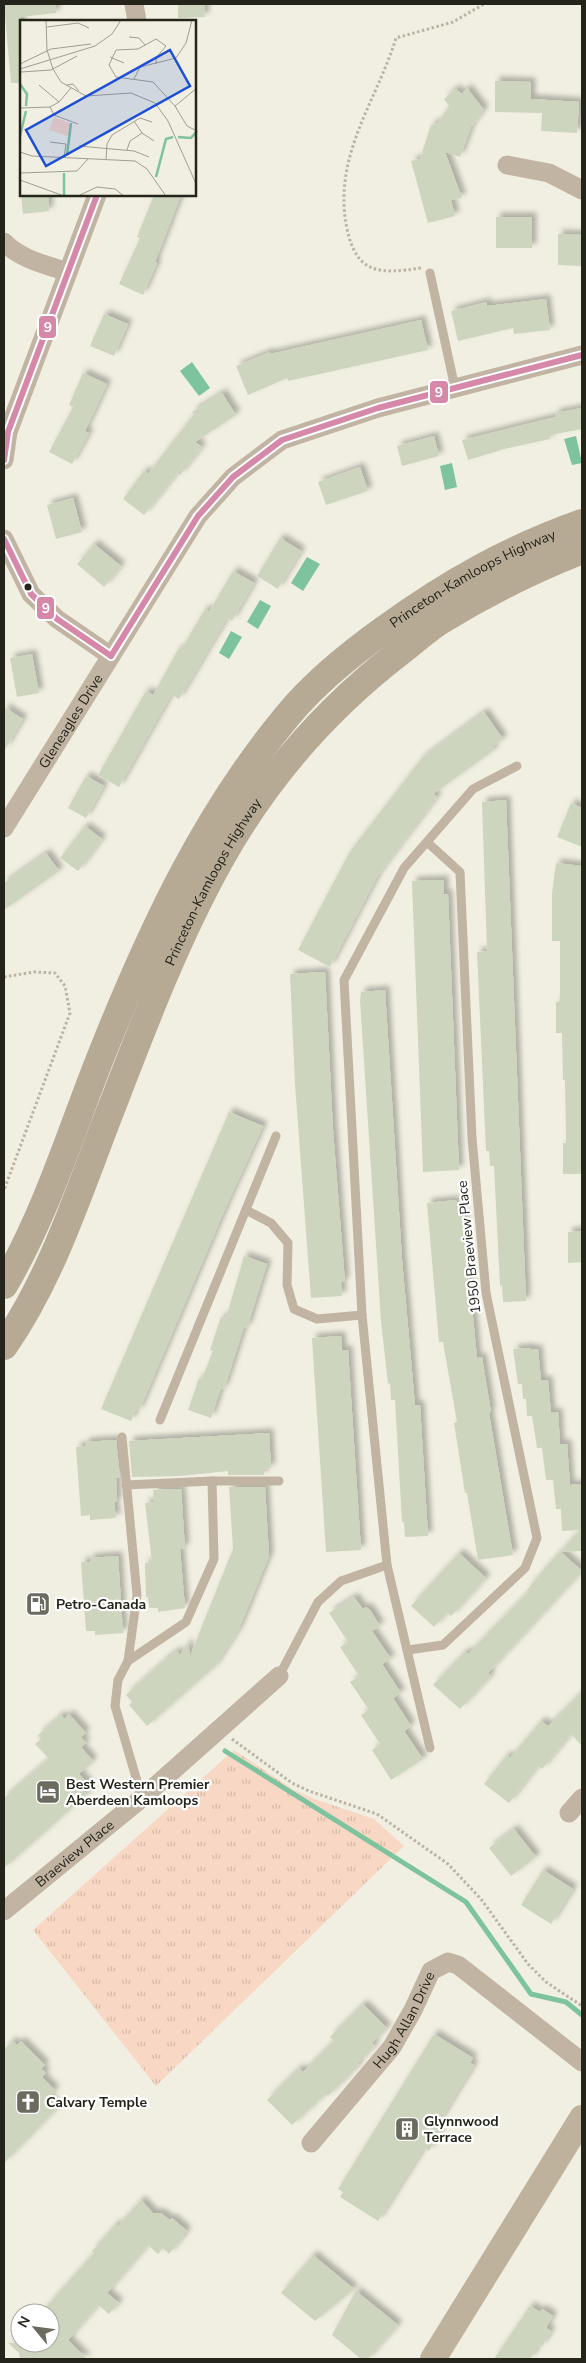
<svg xmlns="http://www.w3.org/2000/svg" width="586" height="2363" viewBox="0 0 586 2363" font-family="'Nunito Sans',sans-serif">
<defs>
<pattern id="grass-tufts" width="24" height="20" patternUnits="userSpaceOnUse" patternTransform="scale(1.25)"><rect width="24" height="20" fill="#f8d8c4"/><path d="M3 7l-1-3M5 7V3M7 7l1-3M15 17l-1-3M17 17v-4M19 17l1-3" fill="none" stroke="#d4b9a8"/></pattern>
<filter id="shadow"><feDropShadow dx="4.5" dy="-4.5" stdDeviation="2.5" flood-color="#0004"/></filter>
</defs>
<rect width="100%" height="100%" fill="#f1efe1"/>
<!-- grass -->
<polygon fill="url(#grass-tufts)" points="234,1750 294,1790 317,1800 374,1819 404,1846 156,2086 33,1930"/>
<!-- water -->
<g fill="#7cc39e">
<polygon points="192,362 210,388 199,396 180,371"/>
<polygon points="576,436 582,463 572,465 564,439"/>
<polygon points="452,463 457,487 445,490 440,466"/>
<polygon points="307,557 320,564 303,591 291,583"/>
<polygon points="260,600 271,606 258,629 247,622"/>
<polygon points="231,631 242,637 229,659 219,653"/>
</g>
<g fill="none" stroke-linecap="round" stroke-linejoin="round">
<!-- stream -->
<polyline stroke="#7cc39e" stroke-width="5" points="225,1751 466,1902 531,1994 566,2002 582,2015"/>
</g>
<!-- building -->
<g fill="#ced5bf" filter="url(#shadow)">
<polygon points="4,4 56,4 56,13 21,17 21,83 11,83"/>
<polygon points="178,4 204,4 205,17 178,18"/>
<polygon points="495,81 531,82 531,99 579,102 577,133 541,131 542,113 495,112"/>
<polygon points="467,88 484,110 471,127 460,157 445,152 462,198 451,200 455,216 428,223 411,161 420,159 431,125 438,123 449,106 444,99 455,89 462,94"/>
<polygon points="21,195 48,195 49,211 23,214"/>
<polygon points="154,195 181,195 155,262 157,263 143,295 119,284 140,238 137,237"/>
<rect x="496" y="217" width="36" height="31"/>
<polygon points="558,234 582,235 582,266 558,265"/>
<polygon points="546,299 550,330 514,334 513,328 458,341 451,311 487,302 487,306"/>
<polygon points="104,314 128,324 114,356 90,346"/>
<polygon points="421,320 428,350 288,381 287,378 248,395 236,366 270,352 270,354"/>
<polygon points="83,373 107,384 85,431 89,433 72,464 49,452 73,407 69,405"/>
<polygon points="222,393 236,415 195,442 202,447 180,475 177,473 144,515 123,499 144,471 148,474 194,414 192,412"/>
<polygon points="582,408 582,429 550,435 550,439 504,449 468,460 462,440 555,417 555,413"/>
<polygon points="434,436 439,456 402,466 397,446"/>
<polygon points="360,467 368,491 326,505 318,482"/>
<polygon points="73,498 82,532 56,539 47,505"/>
<polygon points="280,538 301,551 278,589 257,576"/>
<polygon points="94,544 121,566 104,587 77,564"/>
<polygon points="233,571 254,583 232,621 227,618 179,699 171,695 119,787 98,775 146,691 153,695 179,648 181,650 205,609 209,612"/>
<polygon points="32,654 39,693 17,697 10,658"/>
<polygon points="4,707 23,719 4,751"/>
<polygon points="484,712 503,739 492,747 494,750 433,794 437,797 378,875 330,967 298,950 349,853 422,758"/>
<polygon points="86,776 104,786 86,818 68,808"/>
<polygon points="506,800 526,1301 503,1302 502,1285 500,1286 494,1166 490,1166 489,1151 486,1151 477,952 487,951 482,802"/>
<polygon points="571,803 582,808 582,847 557,837"/>
<polygon points="85,826 102,839 78,871 60,858"/>
<polygon points="46,853 59,871 4,910 4,883"/>
<polygon points="556,863 582,866 582,1174 563,1174 563,1143 566,1143 565,1080 563,1080 562,1033 556,1033 556,1002 560,1002 560,941 552,941 552,894"/>
<polygon points="444,880 444,894 448,894 459,1170 423,1172 412,881"/>
<polygon points="325,972 333,1130 345,1282 341,1282 342,1296 311,1298 295,1084 290,974"/>
<polygon points="385,990 402,1259 415,1405 420,1405 428,1536 405,1537 404,1522 402,1522 395,1400 391,1400 390,1383 388,1384 381,1321 360,1000 361,992"/>
<polygon points="229,1112 263,1126 225,1209 139,1411 136,1409 131,1421 101,1409"/>
<polygon points="456,1200 457,1215 463,1214 477,1358 482,1357 491,1412 489,1413 513,1555 478,1560 467,1493 465,1493 454,1423 457,1422 443,1342 439,1342 427,1203"/>
<polygon points="582,1231 582,1262 568,1263 568,1232"/>
<polygon points="244,1256 267,1264 247,1328 244,1327 224,1389 221,1388 211,1418 188,1410 199,1378 202,1379 213,1351 210,1350 221,1317 226,1318"/>
<polygon points="341,1336 342,1350 348,1350 361,1550 326,1552 312,1338"/>
<polygon points="531,1348 531,1350 538,1349 541,1381 548,1380 551,1413 558,1412 560,1444 567,1444 570,1485 582,1484 582,1551 561,1552 582,1571 488,1673 491,1676 460,1709 433,1685 465,1652 468,1654 529,1591 527,1590 546,1567 580,1530 562,1531 561,1509 556,1509 553,1480 546,1480 542,1448 537,1448 532,1416 527,1416 526,1399 523,1399 522,1384 518,1384 513,1349"/>
<polygon points="269,1433 271,1468 264,1469 264,1475 228,1475 228,1471 180,1476 132,1477 129,1441"/>
<polygon points="116,1440 120,1477 116,1478 117,1502 114,1502 116,1518 90,1520 90,1515 81,1516 76,1447 85,1446 85,1442"/>
<polygon points="229,1487 265,1487 269,1556 239,1629 215,1666 147,1726 129,1705 132,1702 126,1695 167,1658 177,1651 180,1655 188,1642 190,1656 233,1549"/>
<polygon points="181,1489 185,1548 180,1549 185,1608 158,1612 158,1608 149,1608 148,1597 146,1597 145,1563 152,1562 145,1503 154,1502 153,1490"/>
<polygon points="459,1553 486,1578 451,1616 447,1613 434,1627 411,1606"/>
<polygon points="118,1556 123,1633 95,1635 95,1631 86,1631 81,1562 90,1562 90,1558"/>
<polygon points="354,1597 363,1609 366,1607 370,1610 380,1626 372,1631 391,1659 382,1664 401,1693 393,1698 411,1726 404,1731 423,1759 391,1780 372,1750 380,1744 361,1715 369,1710 350,1682 359,1676 340,1647 348,1642 329,1613"/>
<polygon points="582,1692 582,1746 571,1734 542,1769 538,1766 509,1803 484,1784 507,1755 510,1758 541,1721 548,1726"/>
<polygon points="69,1714 86,1733 81,1737 86,1743 81,1747 93,1761 79,1774 90,1786 84,1791 87,1794 4,1868 4,1798 49,1759 35,1744 41,1739 38,1735 61,1715 64,1719"/>
<polygon points="514,1829 536,1857 511,1876 489,1848"/>
<polygon points="543,1870 573,1889 551,1924 521,1905"/>
<polygon points="363,2004 387,2028 372,2043 375,2046 357,2064 359,2065 328,2096 326,2094 292,2125 267,2100 299,2068 303,2072 334,2041 330,2037"/>
<polygon points="434,2034 473,2058 470,2063 474,2065 436,2127 441,2130 429,2151 424,2148 378,2221 340,2197 343,2192 338,2189"/>
<polygon points="12,2041 17,2045 21,2041 45,2065 41,2069 46,2073 42,2077 55,2090 48,2098 58,2107 4,2163 4,2050"/>
<polygon points="141,2200 153,2213 161,2213 170,2220 172,2218 187,2231 183,2235 184,2236 169,2254 163,2248 158,2254 148,2245 107,2293 119,2303 109,2314 98,2305 68,2340 87,2359 20,2359 19,2353 8,2343 50,2343 50,2313 41,2313 94,2253 92,2251 116,2224 118,2226"/>
<polygon points="313,2255 354,2289 315,2321 281,2293"/>
<polygon points="356,2291 398,2325 368,2359 361,2359 332,2335"/>
<polygon points="530,2306 540,2312 542,2309 553,2316 546,2328 551,2331 542,2346 539,2345 530,2359 494,2359"/>
</g>
<g fill="none" stroke-linecap="round" stroke-linejoin="round">
<!-- path -->
<g stroke="#bbb3a5" stroke-width="3" stroke-dasharray="2.5 2.5" stroke-linecap="butt">
<path d="M 421,268 C 380,274 357,275 347,229 C 332,156 376,103 396,38 L 453,22 L 484,4"/>
<polyline points="4,977 34,972 55,973 65,986 70,1013 4,1190"/>
<polyline points="232,1739 292,1783 309,1791 377,1814 448,1864 481,1899 528,1964 546,1982 582,2006"/>
</g>
<!-- lane -->
<g stroke="#c1b4a3" stroke-width="9">
<polyline points="430,273 455,388"/>
<polyline points="246,1210 271,1223 288,1243 287,1285 294,1309 317,1319 362,1315"/>
<polyline points="160,1420 276,1136"/>
<polyline points="122,1437 137,1595 128,1661 118,1680 115,1706 142,1798"/>
<polyline points="126,1485 212,1481 279,1481"/>
<polyline points="408,1650 443,1645 525,1568 537,1538 486,1293 472,1138 460,872 427,842"/>
<polyline points="128,1661 186,1622 214,1559 212,1481"/>
<polyline points="279,1676 318,1602 341,1581 387,1565"/>
<polyline points="430,1748 387,1565 362,1315 344,980 404,868 473,789 517,766"/>
</g>
<!-- street -->
<g stroke="#c1b4a3" stroke-width="19">
<polyline points="134,4 137,21"/>
<polyline points="507,165 549,173 582,190"/>
<path d="M 4,242 C 20,259 46,265 68,272"/>
<polyline points="4,460 8,432 97,195"/>
<polyline points="4,539 31,594 57,619 111,656"/>
<path id="s1" d="M 4,828 L 198,516 L 233,477 L 282,440 L 378,408 L 582,355"/>
<polyline points="569,1813 582,1798"/>
<path id="s2" d="M 4,1911 L 142,1798 L 279,1676"/>
<path id="s3" d="M 311,2143 L 392,2047 L 413,2010 L 431,1971 L 448,1962 L 458,1965 L 582,2062"/>
</g>
<!-- secondary -->
<polyline stroke="#beb29d" stroke-width="26" points="433,2359 582,2118"/>
<!-- primary -->
<g stroke="#b6aa95" stroke-width="28">
<path id="s4" d="M 4,1285 C 48,1211 74,1121 107,1041 C 154,925 207,812 288,715 C 316,681 350,654 385,629 C 448,583 509,549 582,523"/>
<path id="s5" d="M 4,1346 C 54,1274 81,1185 113,1104 C 145,1021 177,937 220,860 C 265,779 326,709 400,652 C 413,642 426,630 440,621 C 485,593 534,569 582,550"/>
</g>
<defs>
<g id="bus-1">
<polyline points="4,460 8,432 97,195"/>
<polyline points="4,539 31,594 57,619 111,656"/>
<polyline points="111,656 198,516 233,477 282,440 378,408 582,355"/>
</g>
</defs>
<!-- bus-1 casing -->
<use href="#bus-1" stroke="#fff" stroke-width="10"/>
<!-- bus-1 -->
<use href="#bus-1" stroke="#d588a8" stroke-width="6"/>
</g>
<!-- icons -->
<defs>
<symbol id="fuel-square" viewBox="-11 -11 22 22"><rect x="-9" y="-9" width="18" height="18" rx="4" fill="#6c6b60" stroke="#fff"/><path d="M-5.5-6h7V0h2V4h1.3V-2.5L3-4.5l.8-.8L6-3V5H2.5V1h-1V6h-7ZM-4.2-4.7v3.2H.2V-4.7Z" fill="#fff"/></symbol>
<symbol id="hotel-square" viewBox="-11 -11 22 22"><rect x="-9" y="-9" width="18" height="18" rx="4" fill="#6c6b60" stroke="#fff"/><path d="M-6-4.5h1.5V1H6V5H4.5V3h-9V5H-6ZM-4 0a1.8 1.8 0 1 1 3.6 0ZM.5 0V-2.5h3Q6-2.5 6 0Z" fill="#fff"/></symbol>
<symbol id="church-square" viewBox="-11 -11 22 22"><rect x="-9" y="-9" width="18" height="18" rx="4" fill="#6c6b60" stroke="#fff"/><path d="M-1.2-6h2.4v3.5h3.3v2.4h-3.3V6h-2.4V-.1h-3.3v-2.4h3.3Z" fill="#fff"/></symbol>
<symbol id="building-square" viewBox="-11 -11 22 22"><rect x="-9" y="-9" width="18" height="18" rx="4" fill="#6c6b60" stroke="#fff"/><path d="M-4-6H4V6H1V3H-1V6H-4ZM-2.5-4.3h1.7v1.8h-1.7ZM.8-4.3h1.7v1.8H.8ZM-2.5-1h1.7V.8h-1.7ZM.8-1h1.7V.8H.8Z" fill="#fff"/></symbol>
</defs>
<g fill-rule="evenodd">
<use href="#fuel-square" x="24" y="1590" width="28" height="28"/>
<use href="#hotel-square" x="34" y="1778" width="28" height="28"/>
<use href="#church-square" x="14" y="2088" width="28" height="28"/>
<use href="#building-square" x="393" y="2115" width="28" height="28"/>
</g>
<!-- markers -->
<circle fill="#25241b" stroke="#fff" stroke-width="2" cx="28" cy="587" r="4.5"/>
<g text-anchor="middle" dominant-baseline="central" stroke-width="4.5" stroke-linejoin="round" paint-order="stroke">
<!-- street labels -->
<g font-size="14" fill="#25241b" stroke="#fff">
<text stroke="none"><textPath href="#s4" startOffset="871">Princeton-Kamloops Highway</textPath></text>
<text stroke="none"><textPath href="#s1" startOffset="126">Gleneagles Drive</textPath></text>
<text stroke="none"><textPath href="#s5" startOffset="510">Princeton-Kamloops Highway</textPath></text>
<text transform="translate(469 1247) rotate(-96)">1950 Braeview Place</text>
<text stroke="none"><textPath href="#s2" startOffset="91">Braeview Place</textPath></text>
<text stroke="none"><textPath href="#s3" startOffset="155">Hugh Allan Drive</textPath></text>
</g>
<!-- poi labels -->
<g font-size="14" font-weight="bold" fill="#25241b" stroke="#fff" text-anchor="start">
<text x="56" y="1604">Petro-Canada</text>
<text x="66" y="1784">Best Western Premier<tspan x="66" dy="16">Aberdeen Kamloops</tspan></text>
<text x="46" y="2102">Calvary Temple</text>
<text x="424" y="2121">Glynnwood<tspan x="424" dy="16">Terrace</tspan></text>
</g>
</g>
<!-- overview -->
<g transform="translate(20 20)">
<rect width="176" height="176" fill="#f1efe1"/>
<path d="M 34,97 L 52,104 L 51,117 L 29,110 Z" fill="#f8d8c4"/>
<path fill="none" stroke="#7cc39e" stroke-width="2.5" d="M 0,64 L 7,74 L 6,86M 0,116 L 6,91M 158,117 L 171,118 L 177,111M 47,135 L 51,103M 44,153 L 44,175M 136,157 L 146,119 L 153,117"/>
<path fill="none" stroke="#9f9e92" stroke-width="1" d="M 26,0 L 27,30 L 33,49 L 41,62 L 66,76 L 111,73 L 135,83 L 148,101 L 177,166M 27,7 L 58,3 L 69,8M 109,17 L 119,18 L 125,25M 90,37 L 104,43M 0,44 L 31,29 L 71,24M 136,44 L 136,38 L 146,26 L 136,19 L 118,29 L 96,30 L 89,45 L 96,57 L 133,62 L 155,86 L 167,106 L 177,111M 0,49 L 75,26 L 92,14 L 101,0M 1,52 L 31,50 L 57,36M 114,59 L 120,47 L 156,38 L 166,23 L 172,0M 19,65 L 39,82M 47,65 L 53,64 L 59,71M 155,86 L 177,68M 30,87 L 34,95 L 58,104M 0,88 L 30,87 L 39,82 L 51,68M 114,101 L 122,113 L 134,121M 30,122 L 46,124 L 44,137M 59,126 L 114,131 L 129,137M 107,130 L 110,121 L 122,113M 0,132 L 12,136 L 115,141 L 127,149 L 146,176M 86,139 L 87,124 L 92,115 L 120,98 L 132,102M 0,153 L 57,151 L 68,139M 0,160 L 44,176M 58,176 L 77,167 L 95,169 L 104,176"/>
<path fill="#1d4ed8" fill-opacity="0.15" stroke="#1d4ed8" stroke-width="2.5" d="M 150,30 L 170,66 L 26,146 L 6,110 Z"/>
<rect width="176" height="176" fill="none" stroke="#25241b" stroke-width="2.5"/>
</g>
<g stroke="#fff" stroke-width="2">
<rect x="38" y="315" width="19" height="24" rx="5" fill="#d588a8"/>
<rect x="429" y="380" width="20" height="24" rx="5" fill="#d588a8"/>
<rect x="36" y="596" width="19" height="24" rx="5" fill="#d588a8"/>
</g>
<g font-size="14" text-anchor="middle" font-weight="bold" fill="#fff">
<text x="48" y="332">9</text>
<text x="439" y="397">9</text>
<text x="46" y="613">9</text>
</g>
<!-- border -->
<rect width="586" height="2363" fill="none" stroke="#25241b" stroke-width="10"/>
<!-- north arrow -->
<g transform="translate(35 2328) rotate(299)"><circle r="24" fill="#ffffff" stroke="#a8a7a4"/>
<path d="M0-4L9 19L0 12L-9 19Z" fill="#6c6b60"/>
<text y="-8" font-size="14" font-weight="bold" text-anchor="middle" fill="#25241b">N</text>
</g>
</svg>
